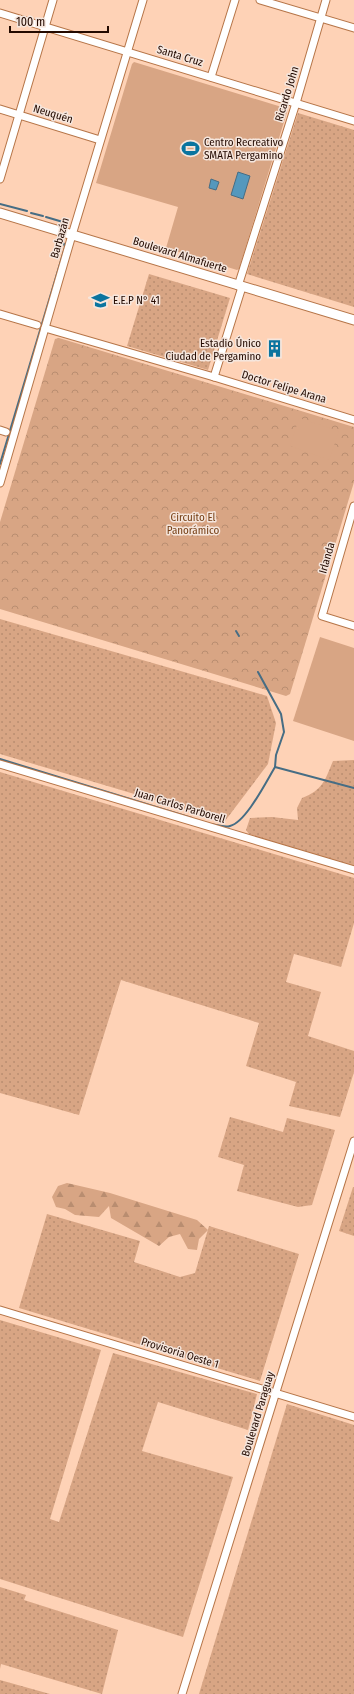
<svg xmlns="http://www.w3.org/2000/svg" width="354" height="1694" viewBox="0 0 354 1694" font-family="'Fira Sans Condensed',sans-serif">
<defs>
<pattern id="grass-dots" width="8" height="8" patternUnits="userSpaceOnUse"><rect width="8" height="8" fill="#d8a584"/><path d="M2 2h.1M6 6h.1" fill="none" stroke="#b98d70" stroke-width="1.8" stroke-linecap="round"/></pattern>
<pattern id="forest-firs" width="22" height="20" patternUnits="userSpaceOnUse"><rect width="22" height="20" fill="#d8a584"/><path d="M5 1l3.5 6h-7zM16 11l3.5 6h-7z" fill="#b98d70"/></pattern>
<pattern id="park-crowns" width="20" height="18" patternUnits="userSpaceOnUse"><rect width="20" height="18" fill="#d8a584"/><path d="M2 6a3 3 0 1 1 6 0M12 15a3 3 0 1 1 6 0" fill="none" stroke="#b98d70"/></pattern>
</defs>
<rect width="100%" height="100%" fill="#fed2b6"/>
<!-- grass -->
<g fill="url(#grass-dots)">
<polygon points="298,113 354,130 354,307 247,274"/>
<polygon points="149,274 230,298 208,370 127,346"/>
<polygon points="0,619 267,696 276,723 268,764 225,821 0,754"/>
<path d="M 354,760 L 354,866 L 249,834 L 246,830 L 250,818 L 272,817 L 298,820 L 297,808 L 302,798 C 323,790 325,780 333,761 Z"/>
<polygon points="0,772 354,878 354,923 341,967 294,954 286,982 321,992 308,1036 354,1051 354,1072 340,1117 289,1106 296,1082 246,1066 259,1023 121,980 79,1115 0,1093"/>
<polygon points="230,1117 283,1132 287,1118 335,1130 312,1205 298,1207 237,1191 244,1165 218,1157"/>
<polygon points="353,1187 354,1187 354,1236 339,1231"/>
<polygon points="47,1214 140,1241 134,1262 180,1277 195,1273 209,1226 299,1254 260,1381 19,1308"/>
<polygon points="0,1320 101,1350 50,1519 59,1522 113,1353 257,1394 248,1430 158,1402 142,1451 233,1477 183,1637 0,1579"/>
<polygon points="287,1404 354,1425 354,1694 199,1694"/>
<polygon points="0,1587 26,1595 24,1600 118,1630 102,1694 1,1664 0,1669"/>
<polygon points="0,1680 50,1694 0,1694"/>
</g>
<!-- forest -->
<polygon fill="url(#forest-firs)" points="67,1183 110,1193 197,1220 208,1230 199,1239 197,1250 188,1249 180,1234 169,1237 159,1246 111,1218 109,1206 99,1217 75,1215 65,1209 56,1207 52,1197 58,1186"/>
<!-- park -->
<polygon fill="url(#park-crowns)" points="59,338 354,427 354,482 290,694 286,696 0,609 0,522 55,339"/>
<!-- pitch -->
<g fill="#d8a584">
<polygon points="134,62 285,108 287,112 239,269 237,270 166,248 178,207 96,183 132,64"/>
<polygon points="299,418 339,431 329,460 290,446"/>
<polygon points="320,637 354,648 354,741 293,721"/>
</g>
<!-- water -->
<g fill="#5598bd" stroke="#466d84">
<polygon points="238,172 250,176 243,199 231,195"/>
<polygon points="211,179 219,182 216,190 209,188"/>
</g>
<g fill="none" stroke-linecap="round" stroke-linejoin="round">
<!-- stream -->
<g stroke="#466d84" stroke-width="2">
<polyline points="0,204 27,211"/>
<polyline points="31,213 43,216"/>
<polyline points="46,217 63,222 62,224"/>
<polyline points="0,464 65,247 64,244 58,237"/>
<polyline points="236,631 239,636"/>
<polyline points="258,672 281,714 284,732 276,755 275,767 354,788"/>
<polyline points="0,759 192,818"/>
<path d="M 211,824 C 217,825 225,828 230,826 C 246,822 266,782 275,767"/>
</g>
<defs>
<g id="minor">
<polyline points="260,0 354,28"/>
<polyline points="0,13 354,121"/>
<polyline points="211,77 235,0"/>
<polyline points="0,109 100,140"/>
<polyline points="0,179 53,0"/>
<polyline points="238,286 296,103 326,0"/>
<polyline points="0,314 37,325"/>
<polyline points="45,328 214,377 354,420"/>
<polyline points="214,377 242,287"/>
<polyline points="0,430 6,432"/>
<polyline points="0,483 72,235 143,0"/>
<polyline points="354,506 322,616 354,626"/>
<polyline points="0,764 354,870"/>
<polyline points="0,1310 354,1417"/>
<polyline points="182,1694 354,1141"/>
</g>
<polyline id="major" points="0,213 354,320"/>
</defs>
<!-- minor casing -->
<use href="#minor" stroke="#b67548" stroke-width="9"/>
<!-- major casing -->
<use href="#major" stroke="#b67548" stroke-width="11"/>
<!-- minor -->
<use href="#minor" stroke="#fff" stroke-width="7"/>
<!-- major -->
<use href="#major" stroke="#fff" stroke-width="9"/>
</g>
<!-- icons -->
<defs>
<symbol id="stadium-bare" viewBox="-9 -9 18 18"><path d="M0-5a6.5 5 0 1 0 0 10a6.5 5 0 1 0 0-10ZM-3.5-1.8h7v3.6h-7Z" fill="#0a749f" stroke="#f5e6dd" stroke-width="2.5" paint-order="stroke"/></symbol>
<symbol id="school-bare" viewBox="-9 -9 18 18"><path d="M0-5L7-2L0 1L-7-2ZM-4 1L0 2.5L4 1V4Q0 6-4 4Z" fill="#0a749f" stroke="#f5e6dd" stroke-width="2.5" paint-order="stroke"/></symbol>
<symbol id="building-bare" viewBox="-9 -9 18 18"><path d="M-4-6H4V6H1V3H-1V6H-4ZM-2.5-4.3h1.7v1.8h-1.7ZM.8-4.3h1.7v1.8H.8ZM-2.5-1h1.7V.8h-1.7ZM.8-1h1.7V.8H.8Z" fill="#0a749f" stroke="#f5e6dd" stroke-width="2.5" paint-order="stroke"/></symbol>
</defs>
<g fill-rule="evenodd">
<use href="#stadium-bare" x="178" y="136" width="25" height="25"/>
<use href="#school-bare" x="88" y="288" width="25" height="25"/>
<use href="#building-bare" x="262" y="336" width="25" height="25"/>
</g>
<g text-anchor="middle" dominant-baseline="central" stroke-width="3" stroke-linejoin="round" paint-order="stroke">
<!-- street labels -->
<g font-size="11" fill="#230a00" stroke="#f5e6dd">
<text transform="translate(180 56) rotate(17)">Santa Cruz</text>
<text transform="translate(287 94) rotate(-73)">Ricardo John</text>
<text transform="translate(53 114) rotate(17)">Neuquén</text>
<text transform="translate(60 238) rotate(-74)">Barbazán</text>
<text transform="translate(180 255) rotate(17)">Boulevard Almafuerte</text>
<text transform="translate(284 387) rotate(17)">Doctor Felipe Arana</text>
<text transform="translate(327 558) rotate(-74)">Irlanda</text>
<text transform="translate(180 806) rotate(17)">Juan Carlos Parborell</text>
<text transform="translate(180 1353) rotate(17)">Provisoria Oeste 1</text>
<text transform="translate(258 1414) rotate(-73)">Boulevard Paraguay</text>
</g>
<!-- poi labels -->
<g font-size="11" fill="#230a00" stroke="#f5e6dd" text-anchor="start">
<text x="204" y="142">Centro Recreativo<tspan x="204" dy="13">SMATA Pergamino</tspan></text>
<text x="113" y="300">E.E.P N° 41</text>
<text x="261" y="343" text-anchor="end">Estadio Único<tspan x="261" dy="13">Ciudad de Pergamino</tspan></text>
</g>
<!-- park labels -->
<g font-size="11" fill="#753e13" stroke="#f5e6dd">
<text x="193" y="517">Circuito El<tspan x="193" dy="13">Panorámico</tspan></text>
</g>
</g>
<!-- scale -->
<path d="M10 26v6h98v-6" fill="none" stroke="#230a00" stroke-width="2"/>
<text x="16" y="26" font-size="12" fill="#230a00" stroke="#f5e6dd" stroke-width="3" paint-order="stroke">100 m</text>
</svg>
